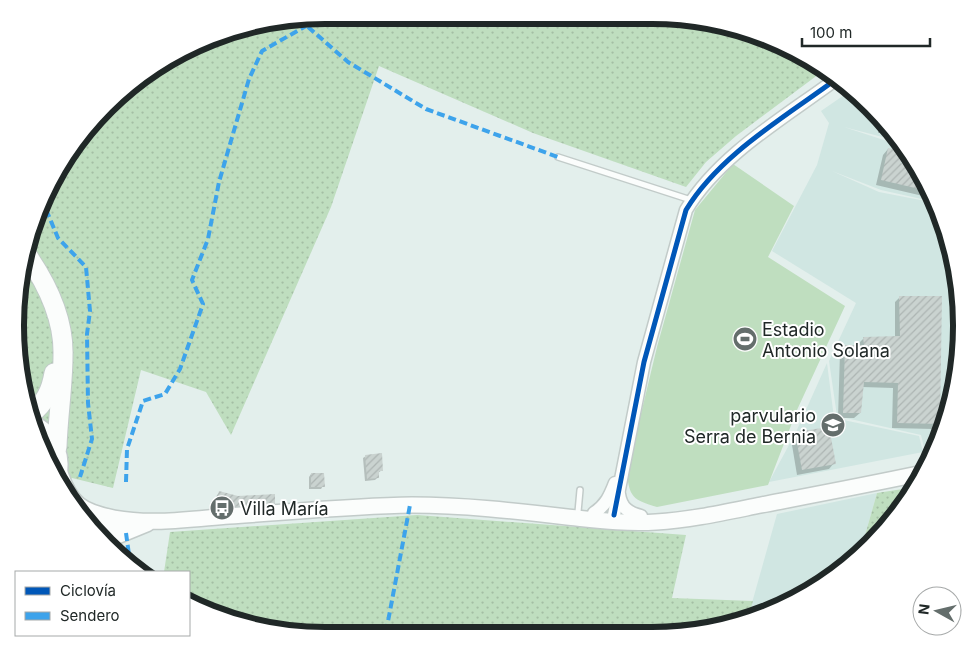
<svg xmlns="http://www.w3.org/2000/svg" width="977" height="651" viewBox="0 0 977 651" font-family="Inter,sans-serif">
<defs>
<pattern id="grass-dots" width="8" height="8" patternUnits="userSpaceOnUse" patternTransform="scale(1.25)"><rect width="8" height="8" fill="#bfdebf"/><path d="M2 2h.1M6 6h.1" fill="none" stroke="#a4bea4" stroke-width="1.8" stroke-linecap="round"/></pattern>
<pattern id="building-hatch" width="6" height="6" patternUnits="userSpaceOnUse" patternTransform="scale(1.25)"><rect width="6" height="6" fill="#cad3d0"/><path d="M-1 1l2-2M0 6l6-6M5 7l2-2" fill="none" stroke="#adb5b3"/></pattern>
</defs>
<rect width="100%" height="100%" fill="#e3efec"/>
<!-- built -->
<g fill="#d0e6e2">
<polygon points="850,91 871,106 894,140 844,127 896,144 935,202 881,190 832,171 879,192 936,203 938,206 954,283 951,380 939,442 925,451 921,435 837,416 829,361 856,303 772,251 817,165 829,123 821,111"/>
<polygon points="827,363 834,418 919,436 923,452 769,482 796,432"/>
<polygon points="877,493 860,553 771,612 748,617 777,514"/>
</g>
<!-- grass -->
<g fill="url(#grass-dots)">
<polygon points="326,15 712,21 789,47 823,71 736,136 706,162 686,187 533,133 379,66 331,207 231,435 206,392 141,370 113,488 72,478 62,488 56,480 21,386 16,305 39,207 79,136 153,67 226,31"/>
<polygon points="909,488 871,545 860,553 877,493"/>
<polygon points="417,515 686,535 672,598 753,601 748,617 651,636 265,630 189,604 189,572 164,572 170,532"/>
</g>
<!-- green -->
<path fill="#bfdebf" d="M 733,164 L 794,206 L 768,257 L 845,306 L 797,410 L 768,485 L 657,507 C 633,500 629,497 627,472 L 657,347 L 695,210 Z"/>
<!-- shadow -->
<g fill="#0003">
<polygon points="879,118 889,133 878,133"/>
<polygon points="888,149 899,164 928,191 923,196 876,185 883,155"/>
<polygon points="900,297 939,423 933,429 892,428 893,388 862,387 860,413 854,418 838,418 840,352 845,346 858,347 858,344 864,338 895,337 895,302"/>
<polygon points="796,434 834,463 829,469 797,475 791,439"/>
<polygon points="366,456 382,470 378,473 378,477 375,480 365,481 363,458"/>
<polygon points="311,474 323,486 321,489 309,489 309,477"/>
<polygon points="219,493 274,505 272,507 212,510 217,495"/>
</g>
<!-- building -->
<g fill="url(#building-hatch)">
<polygon points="888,148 901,150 903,154 901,163 912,167 928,191 881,180"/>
<polygon points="899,296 942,296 940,424 897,423 898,383 864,382 861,413 843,413 845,345 864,345 863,337 900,336"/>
<polygon points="829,427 836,464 802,470 795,432"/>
<polygon points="382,453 383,471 379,471 379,478 367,479 365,455"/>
<polygon points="311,473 324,473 325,487 311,487"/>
<polygon points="219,491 238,496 275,494 275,505 214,509"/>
</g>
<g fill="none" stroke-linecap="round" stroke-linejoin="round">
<defs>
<g id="service">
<polyline points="558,157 691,200"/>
<polyline points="578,512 580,490"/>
</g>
<g id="tertiary">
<path d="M 619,494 C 621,508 629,513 641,516"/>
<path d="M 594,513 C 606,505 610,496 615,483"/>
<path d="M 614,515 L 644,362 L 686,210 C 719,155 785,117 835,80"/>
<polyline points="104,543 148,525"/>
</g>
<g id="secondary">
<path d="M 35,424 C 57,436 64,458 58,482"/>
<path d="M 60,473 C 70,504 82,512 114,518 C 152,525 191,519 229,516 C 290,512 351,506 412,505 C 463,505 515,511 567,517 C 596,520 626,524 656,522 C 691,520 726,512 761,505 C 813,495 866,485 918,474"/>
<polyline points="91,525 124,528"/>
</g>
<g id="motorway">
<path d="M 27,255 C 47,284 64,318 63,355 C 63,386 58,416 57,447"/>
<path d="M 31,414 C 45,403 51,391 54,373"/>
</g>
</defs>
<!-- service casing -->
<use href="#service" stroke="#c2cbc9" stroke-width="8"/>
<!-- tertiary casing -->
<use href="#tertiary" stroke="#c2cbc9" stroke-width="15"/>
<!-- secondary casing -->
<use href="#secondary" stroke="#c2cbc9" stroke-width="18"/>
<!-- motorway casing -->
<use href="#motorway" stroke="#c2cbc9" stroke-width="21"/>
<!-- service -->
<use href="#service" stroke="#fbfdfc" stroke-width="5"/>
<!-- tertiary -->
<use href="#tertiary" stroke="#fbfdfc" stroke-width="12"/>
<!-- secondary -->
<use href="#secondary" stroke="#fbfdfc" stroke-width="15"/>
<!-- motorway -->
<use href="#motorway" stroke="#fbfdfc" stroke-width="19"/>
<!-- quiet -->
<g stroke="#3da3eb" stroke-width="4" stroke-dasharray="8 4" stroke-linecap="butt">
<polyline points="299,19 348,62 426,109 558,157"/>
<polyline points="44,198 45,207 58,238 86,267 90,311 87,334 88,403 92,439 80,477"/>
<polyline points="126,482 127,449 143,401 165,394 180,369 203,304 192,280 208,239 219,182 249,79 262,51 306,26"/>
<polyline points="126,533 130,562"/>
<polyline points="386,632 410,505"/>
</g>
<defs>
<path id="cycleway" d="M 614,515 L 644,362 L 686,210 C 719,155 785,117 835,80"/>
</defs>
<!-- cycleway casing -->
<use href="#cycleway" stroke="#fff" stroke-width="8"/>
<!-- cycleway -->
<use href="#cycleway" stroke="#0057b8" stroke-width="5"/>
</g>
<!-- icons -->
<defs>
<symbol id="stadium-disc" viewBox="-11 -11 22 22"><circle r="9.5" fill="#646e6c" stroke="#fff"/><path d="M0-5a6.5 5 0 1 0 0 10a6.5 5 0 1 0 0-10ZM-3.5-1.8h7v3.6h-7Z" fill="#fff"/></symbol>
<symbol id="school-disc" viewBox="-11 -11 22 22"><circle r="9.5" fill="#646e6c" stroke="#fff"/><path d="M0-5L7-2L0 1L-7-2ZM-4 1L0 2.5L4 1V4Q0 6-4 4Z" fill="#fff"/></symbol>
<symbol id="bus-disc" viewBox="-11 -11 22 22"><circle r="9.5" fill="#646e6c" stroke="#fff"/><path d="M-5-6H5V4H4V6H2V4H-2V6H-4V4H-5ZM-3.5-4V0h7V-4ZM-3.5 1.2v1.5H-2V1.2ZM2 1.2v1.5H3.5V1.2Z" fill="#fff"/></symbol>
</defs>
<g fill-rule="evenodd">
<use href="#stadium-disc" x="731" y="325" width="28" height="28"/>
<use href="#school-disc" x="819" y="411" width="28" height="28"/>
<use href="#bus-disc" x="208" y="494" width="28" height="28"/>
</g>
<g text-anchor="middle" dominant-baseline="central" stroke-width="4" stroke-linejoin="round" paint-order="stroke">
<!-- poi labels -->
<g font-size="18" fill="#202827" stroke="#fff" text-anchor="start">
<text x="762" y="329">Estadio<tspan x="762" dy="21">Antonio Solana</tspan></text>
<text x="816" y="415" text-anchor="end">parvulario<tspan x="816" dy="21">Serra de Bernia</tspan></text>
<text x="240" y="508">Villa María</text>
</g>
</g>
<!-- crop -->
<path d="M0 0H977V651H0ZM325 24H652A301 301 0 0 1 953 325V326A301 301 0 0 1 652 627H325A301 301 0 0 1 24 326V325A301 301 0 0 1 325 24Z" fill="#fff" fill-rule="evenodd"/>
<path fill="none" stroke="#202827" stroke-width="6" d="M325 24H652A301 301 0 0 1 953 325V326A301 301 0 0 1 652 627H325A301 301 0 0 1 24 326V325A301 301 0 0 1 325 24Z"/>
<!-- legend -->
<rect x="15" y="571" width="175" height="65" fill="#ffffff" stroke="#a6a9a9"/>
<rect x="25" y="587" width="25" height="8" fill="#0057b8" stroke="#a6a9a9"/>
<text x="60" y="596" font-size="15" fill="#202827">Ciclovía</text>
<rect x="25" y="612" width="25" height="8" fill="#3da3eb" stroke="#a6a9a9"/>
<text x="60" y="621" font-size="15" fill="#202827">Sendero</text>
<!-- north arrow -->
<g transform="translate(937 611) rotate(278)"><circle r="24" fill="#ffffff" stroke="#a6a9a9"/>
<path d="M0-4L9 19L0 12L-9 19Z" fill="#646e6c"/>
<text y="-8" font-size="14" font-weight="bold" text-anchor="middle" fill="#202827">N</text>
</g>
<!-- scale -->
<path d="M802 38v8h128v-8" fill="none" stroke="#202827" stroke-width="2.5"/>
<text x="810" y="38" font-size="15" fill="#202827" stroke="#ffffff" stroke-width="4" paint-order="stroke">100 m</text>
</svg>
